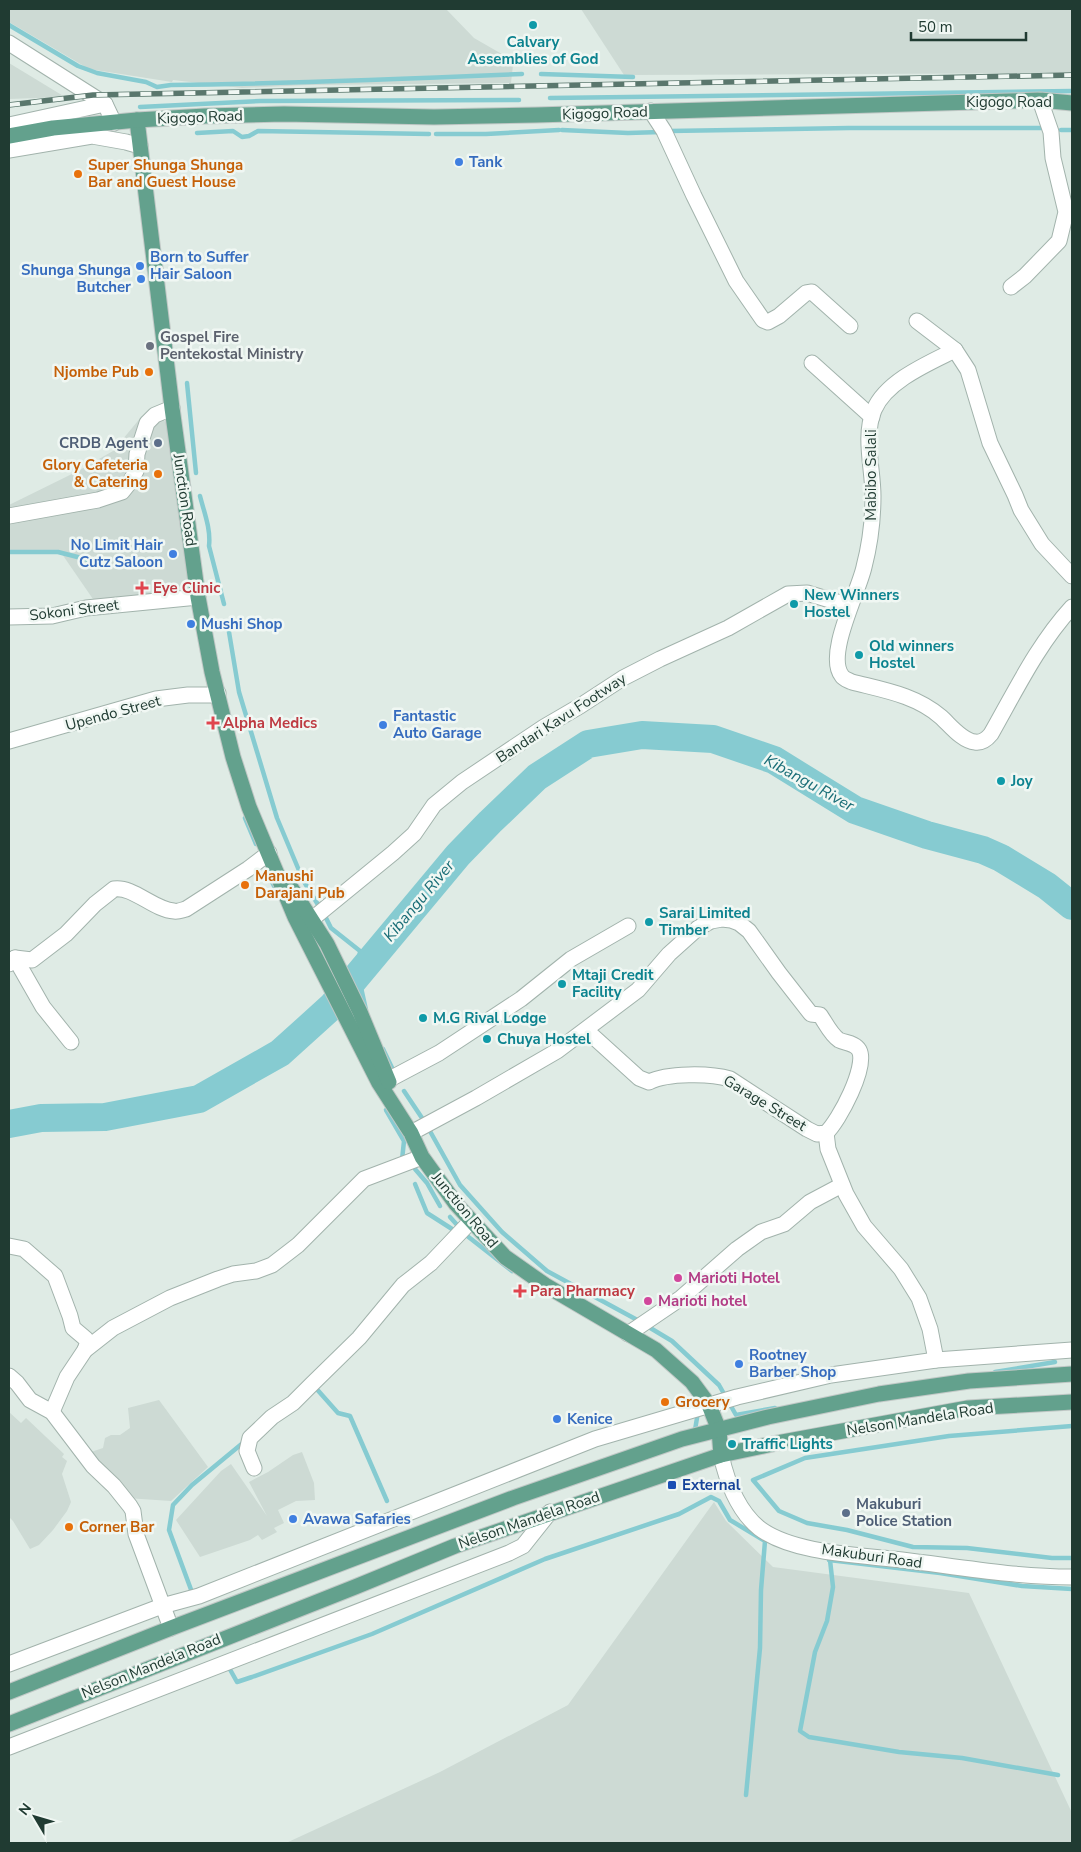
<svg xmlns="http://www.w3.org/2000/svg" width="1081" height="1852" viewBox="0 0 1081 1852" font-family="'Nunito Sans',sans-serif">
<rect width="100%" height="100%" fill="#dfebe5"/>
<!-- built -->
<g fill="#cddad4">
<polygon points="9,9 446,9 474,38 507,57 513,65 511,83 308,85 242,88 173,80 172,82 89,69 9,22"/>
<polygon points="581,9 1072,9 1072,73 624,75"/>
<polygon points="9,63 65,97 9,99"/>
<polygon points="158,415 172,428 191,581 188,592 95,602 62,554 40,551 9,552 9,505 78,471 113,451 142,416"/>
<polygon points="159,1400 208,1467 171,1501 126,1498 91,1452 103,1448 105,1438 111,1435 120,1435 130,1428 128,1408"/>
<polygon points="9,1412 21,1423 26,1418 64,1454 62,1457 67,1461 62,1474 71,1502 67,1511 53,1530 39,1545 30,1549 13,1521 9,1517"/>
<polygon points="302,1452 314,1483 315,1500 296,1501 278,1510 284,1523 274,1528 277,1532 262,1540 258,1535 250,1540 200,1557 176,1520 221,1471 231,1464 267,1516 249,1482 268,1472 293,1455"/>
<polygon points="714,1502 726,1521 773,1567 969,1593 1072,1813 1072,1843 286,1843 440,1772 568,1705"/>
</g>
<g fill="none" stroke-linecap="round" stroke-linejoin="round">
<!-- stream -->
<g stroke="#86cbd1" stroke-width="4.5">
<path d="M 9,25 L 78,66 L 97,73 L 146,82 L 157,87 L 171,85 C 288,84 405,79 522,74"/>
<polyline points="541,74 633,77"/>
<polyline points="550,98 1072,91"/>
<polyline points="140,107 260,101 519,100"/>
<polyline points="562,130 628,133 661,132"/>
<polyline points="1061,130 1072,130"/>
<polyline points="669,131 849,128 1046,128"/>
<polyline points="197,133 233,131 242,137 249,136 258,131 429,134"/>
<polyline points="436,134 486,134 559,130"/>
<polyline points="187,383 196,473"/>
<path d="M 200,496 C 204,512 211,529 209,546 L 224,604"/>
<polyline points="9,552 58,552 93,561"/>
<polyline points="228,626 239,692 277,818 303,880 320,908"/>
<polyline points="245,818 256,844"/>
<polyline points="271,880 276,890"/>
<polyline points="324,914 331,928 360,951 358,974 366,1010"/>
<polyline points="383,1049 394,1072"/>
<polyline points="404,1091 426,1124 460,1185 502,1232 547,1271 641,1322"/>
<polyline points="386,1110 404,1141 402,1160"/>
<polyline points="415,1169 427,1183 440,1206"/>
<polyline points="415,1184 427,1213 452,1229 454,1234"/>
<polyline points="450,1217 458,1226"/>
<polyline points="466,1235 512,1271"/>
<polyline points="647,1326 672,1341 719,1385 736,1415 775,1408"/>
<polyline points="995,1372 1055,1362"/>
<polyline points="314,1386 338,1413 350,1416 387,1501"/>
<polyline points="1072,1426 949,1436 805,1458 753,1480 779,1511 807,1523 847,1530 913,1547 967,1548 1052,1558 1072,1558"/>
<polyline points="695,1430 698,1412"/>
<polyline points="829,1560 940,1573 1022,1586 1072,1589"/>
<polyline points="830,1560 833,1587 827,1621 815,1652 800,1731 809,1737 899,1752 962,1758 1058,1775"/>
<polyline points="193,1595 169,1530 173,1505 192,1485 244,1442"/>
<polyline points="227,1664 237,1682 252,1677 372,1634 545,1559 679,1514 711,1497 719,1501 730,1520 765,1541 761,1590 760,1648 746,1795"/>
</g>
<!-- river -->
<polyline stroke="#86cbd1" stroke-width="28" points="9,1124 41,1118 105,1117 199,1099 280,1053 332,1006 458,855 490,822 537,777 588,744 642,735 713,739 774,760 855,810 927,835 983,850 1001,858 1047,886 1072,906"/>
<defs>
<g id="minor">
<polyline points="9,43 105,104 114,123"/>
<polyline points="651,111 664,131 694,196 736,281 763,320 768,322 779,316 806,293 812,292 850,326"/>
<polyline points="9,125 105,104"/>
<polyline points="9,150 92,136 126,142 140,146"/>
<polyline points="1011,287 1025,276 1059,241 1066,212 1053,158 1051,132 1040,100"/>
<polyline points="917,321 955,350 968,370 990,443 1015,495 1021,510 1042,544 1072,576"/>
<path d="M 955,350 C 929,363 886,381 874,410 C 863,436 873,469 873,496 C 873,520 870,544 864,567 C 859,591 825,655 842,676 C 844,679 848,680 852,682 C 883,690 916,695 941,717 C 950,725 962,741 975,742 C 982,743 987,739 991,734 C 1016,690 1038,644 1072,607"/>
<polyline points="812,363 872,417"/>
<polyline points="9,516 98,500 122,492 130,482 136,471 137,454 147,423 155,415 172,408"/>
<polyline points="9,617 52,616 86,608 198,597"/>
<polyline points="9,741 156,699 188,695 214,695 218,693"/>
<polyline points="311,920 393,853 414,834 434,805 462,782 544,727 580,706 623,678 660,659 728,628 788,594 807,593 850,606"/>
<polyline points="15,958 43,1007 71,1042"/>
<path d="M 9,964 L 15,958 L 32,960 L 66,934 L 95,904 L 114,889 C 133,886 154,910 174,911 C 177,912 182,910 186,909 L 248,869 L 269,853"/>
<polyline points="388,1080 439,1053 521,999 571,959 628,926"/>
<path d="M 411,1133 L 476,1098 L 557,1051 L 638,990 L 669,954 L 698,928 L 711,921 L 722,919 L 731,920 L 739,923 L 749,931 L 779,973 L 811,1014 L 820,1015 C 825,1022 831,1035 839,1040 C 845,1043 855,1043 859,1050 C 868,1066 839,1121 826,1133 L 817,1134 L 807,1129 L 730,1079 C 710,1073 667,1073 649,1082 L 639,1078 L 586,1030"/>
<polyline points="826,1133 828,1149 846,1194 864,1226 901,1269 919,1298 930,1329 936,1360"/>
<polyline points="9,1246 24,1249 55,1276 70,1316 73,1328 86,1339 87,1344 85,1350"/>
<polyline points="628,1334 681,1298 737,1249 761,1232 784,1224 810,1202 842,1185"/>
<polyline points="9,1376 17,1383 30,1400 52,1412 93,1466 114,1486 130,1506 133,1511 136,1534 171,1628"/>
<polyline points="52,1412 67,1377 85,1350 113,1328 170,1298 218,1279 233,1274 256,1271 272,1265 298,1245 364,1179 422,1157"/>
<path d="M 721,1455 C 727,1482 737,1510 759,1528 C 793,1554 861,1555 902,1560 C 959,1567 1015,1577 1072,1577"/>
<polyline points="254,1468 247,1451 250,1438 272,1417 293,1403 312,1384 359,1338 403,1285 431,1263 471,1221"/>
<polyline points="9,1664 162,1606 199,1596 595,1439 737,1397 831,1375 936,1360 1072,1350"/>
<polyline points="9,1747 509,1553 523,1546 550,1512"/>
</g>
<g id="major">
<polyline points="137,120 172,408 198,597 212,672 233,757 249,807 295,917 379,1083 411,1133 422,1157 456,1204 505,1257 545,1285 656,1350 692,1382 709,1405 719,1430 721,1455"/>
<polyline points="9,136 53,128 137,120 205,116 284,114 434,117 536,115 1040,100 1072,103"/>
<polyline points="288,883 327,944 360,1012 389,1082"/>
<polyline points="9,1692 171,1628 513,1498 682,1439 768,1417 879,1394 969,1381 1072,1374"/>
<polyline points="9,1724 355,1587 455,1546 721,1455 777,1443 968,1408 1072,1402"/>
</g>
</defs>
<!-- minor casing -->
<use href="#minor" stroke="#a2b3ac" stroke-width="17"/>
<!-- major casing -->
<use href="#major" stroke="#c1c8c6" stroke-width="17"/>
<!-- minor -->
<use href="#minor" stroke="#fff" stroke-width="15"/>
<!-- major -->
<use href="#major" stroke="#63a18d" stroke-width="15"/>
<defs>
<polyline id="rail" points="9,105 93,95 1072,75"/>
</defs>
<!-- rail casing -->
<use href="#rail" stroke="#5a776d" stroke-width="5.5"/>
<!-- rail -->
<use href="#rail" stroke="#f0f7f3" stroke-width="4" stroke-dasharray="11" stroke-linecap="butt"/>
</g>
<!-- markers -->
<g fill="#0f9aa8" stroke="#f0f7f3" stroke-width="2">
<circle cx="533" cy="25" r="5"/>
<circle cx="794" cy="604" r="5"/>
<circle cx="859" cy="655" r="5"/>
<circle cx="1001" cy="781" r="5"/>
<circle cx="649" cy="922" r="5"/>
<circle cx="562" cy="984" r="5"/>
<circle cx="423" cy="1018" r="5"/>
<circle cx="487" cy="1039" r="5"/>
<circle cx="732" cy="1444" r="5"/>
</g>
<g fill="#3f7fe0" stroke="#f0f7f3" stroke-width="2">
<circle cx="459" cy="162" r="5"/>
<circle cx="140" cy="266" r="5"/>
<circle cx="141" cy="279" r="5"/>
<circle cx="173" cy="554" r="5"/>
<circle cx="191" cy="624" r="5"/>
<circle cx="383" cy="725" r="5"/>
<circle cx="739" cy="1364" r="5"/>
<circle cx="557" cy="1419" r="5"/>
<circle cx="293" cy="1519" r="5"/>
</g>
<g fill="#e8710a" stroke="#f0f7f3" stroke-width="2">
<circle cx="78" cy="174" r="5"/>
<circle cx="149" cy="372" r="5"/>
<circle cx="158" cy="474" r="5"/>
<circle cx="245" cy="885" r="5"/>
<circle cx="665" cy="1402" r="5"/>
<circle cx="69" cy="1527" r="5"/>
</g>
<circle fill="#6b7280" stroke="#f0f7f3" stroke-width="2" cx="150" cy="346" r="5"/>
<g fill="#5c6f8a" stroke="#f0f7f3" stroke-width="2">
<circle cx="158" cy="443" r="5"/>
<circle cx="846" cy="1513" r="5"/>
</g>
<g fill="#e0444e" stroke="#f0f7f3" stroke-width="2">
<path d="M139.5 580.5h5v5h5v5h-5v5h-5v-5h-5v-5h5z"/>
<path d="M210.5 715.5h5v5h5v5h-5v5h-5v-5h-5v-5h5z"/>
<path d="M517.5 1283.5h5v5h5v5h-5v5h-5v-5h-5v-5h5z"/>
</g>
<g fill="#d1479c" stroke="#f0f7f3" stroke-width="2">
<circle cx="678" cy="1278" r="5"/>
<circle cx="648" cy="1301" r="5"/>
</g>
<rect fill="#1a4fb4" stroke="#f0f7f3" stroke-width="2" x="667" y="1480" width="10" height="10" rx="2.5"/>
<g text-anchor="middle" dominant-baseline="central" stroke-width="5" stroke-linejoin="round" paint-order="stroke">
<!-- culture labels -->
<g font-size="15" font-weight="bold" fill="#0d838f" stroke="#f0f7f3" text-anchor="start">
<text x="533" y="42" text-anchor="middle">Calvary<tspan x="533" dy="17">Assemblies of God</tspan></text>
<text x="804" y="595">New Winners<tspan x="804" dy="17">Hostel</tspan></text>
<text x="869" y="646">Old winners<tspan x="869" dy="17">Hostel</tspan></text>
<text x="1011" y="781">Joy</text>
<text x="659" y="913">Sarai Limited<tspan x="659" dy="17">Timber</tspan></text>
<text x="572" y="975">Mtaji Credit<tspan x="572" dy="17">Facility</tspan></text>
<text x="433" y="1018">M.G Rival Lodge</text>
<text x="497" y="1039">Chuya Hostel</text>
<text x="742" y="1444">Traffic Lights</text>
</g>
<!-- street labels -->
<g font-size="15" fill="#203b32" stroke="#f0f7f3">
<text x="1009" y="102">Kigogo Road</text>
<text transform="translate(605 113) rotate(-2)">Kigogo Road</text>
<text transform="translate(200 117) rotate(-2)">Kigogo Road</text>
<text transform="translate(871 475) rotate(-90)">Mabibo Salali</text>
<text transform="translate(185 500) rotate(82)">Junction Road</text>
<text transform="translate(74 610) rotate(-7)">Sokoni Street</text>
<text transform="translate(113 713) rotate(-15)">Upendo Street</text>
<text transform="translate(561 718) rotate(-33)">Bandari Kavu Footway</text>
<text transform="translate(765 1103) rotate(31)">Garage Street</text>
<text transform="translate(465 1210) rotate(50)">Junction Road</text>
<text transform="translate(920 1419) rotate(-9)">Nelson Mandela Road</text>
<text transform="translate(529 1520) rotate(-19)">Nelson Mandela Road</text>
<text transform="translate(872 1556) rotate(8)">Makuburi Road</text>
<text transform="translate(151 1666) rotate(-22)">Nelson Mandela Road</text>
</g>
<!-- shop labels -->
<g font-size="15" font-weight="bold" fill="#366cbe" stroke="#f0f7f3" text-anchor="start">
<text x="469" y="162">Tank</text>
<text x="150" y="257">Born to Suffer<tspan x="150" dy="17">Hair Saloon</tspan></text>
<text x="131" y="270" text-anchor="end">Shunga Shunga<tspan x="131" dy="17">Butcher</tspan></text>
<text x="163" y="545" text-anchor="end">No Limit Hair<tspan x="163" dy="17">Cutz Saloon</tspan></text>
<text x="201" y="624">Mushi Shop</text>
<text x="393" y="716">Fantastic<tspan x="393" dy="17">Auto Garage</tspan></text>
<text x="749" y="1355">Rootney<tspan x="749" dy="17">Barber Shop</tspan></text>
<text x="567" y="1419">Kenice</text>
<text x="303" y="1519">Avawa Safaries</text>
</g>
<!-- food labels -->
<g font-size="15" font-weight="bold" fill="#c56008" stroke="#f0f7f3" text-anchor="start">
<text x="88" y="165">Super Shunga Shunga<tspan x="88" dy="17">Bar and Guest House</tspan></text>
<text x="139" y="372" text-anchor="end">Njombe Pub</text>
<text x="148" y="465" text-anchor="end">Glory Cafeteria<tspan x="148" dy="17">&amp; Catering</tspan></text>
<text x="255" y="876">Manushi<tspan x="255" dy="17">Darajani Pub</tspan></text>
<text x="675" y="1402">Grocery</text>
<text x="79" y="1527">Corner Bar</text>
</g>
<!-- worship labels -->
<g font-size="15" font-weight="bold" fill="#5b616d" stroke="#f0f7f3" text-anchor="start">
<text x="160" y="337">Gospel Fire<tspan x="160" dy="17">Pentekostal Ministry</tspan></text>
</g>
<!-- service labels -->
<g font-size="15" font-weight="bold" fill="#4e5e75" stroke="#f0f7f3" text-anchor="end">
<text x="148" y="443">CRDB Agent</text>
<text x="856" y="1504" text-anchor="start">Makuburi<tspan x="856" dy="17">Police Station</tspan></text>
</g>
<!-- health labels -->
<g font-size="15" font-weight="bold" fill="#be3a42" stroke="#f0f7f3" text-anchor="start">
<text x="153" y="588">Eye Clinic</text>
<text x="223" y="723">Alpha Medics</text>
<text x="530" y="1291">Para Pharmacy</text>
</g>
<!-- hotel labels -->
<g font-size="15" font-weight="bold" fill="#b23c85" stroke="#f0f7f3" text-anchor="start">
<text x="688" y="1278">Marioti Hotel</text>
<text x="658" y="1301">Marioti hotel</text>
</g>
<!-- transit labels -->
<g font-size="15" font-weight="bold" fill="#164399" stroke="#f0f7f3" text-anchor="start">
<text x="682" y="1485">External</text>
</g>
<!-- water labels -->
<g font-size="16" font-style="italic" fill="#1a6e77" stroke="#f0f7f3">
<text transform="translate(809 783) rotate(29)">Kibangu River</text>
<text transform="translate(419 901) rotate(-50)">Kibangu River</text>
</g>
</g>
<!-- border -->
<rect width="1081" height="1852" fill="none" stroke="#203b32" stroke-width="20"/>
<!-- north arrow -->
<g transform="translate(35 1817) rotate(308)" stroke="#f0f7f3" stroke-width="4" paint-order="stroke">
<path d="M0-4L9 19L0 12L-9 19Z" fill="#203b32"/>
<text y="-8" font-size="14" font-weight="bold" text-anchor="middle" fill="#203b32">N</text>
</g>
<!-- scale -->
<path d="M911 32v8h115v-8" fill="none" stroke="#203b32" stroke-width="2.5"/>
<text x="918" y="32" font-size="15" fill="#203b32" stroke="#f0f7f3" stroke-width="4" paint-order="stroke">50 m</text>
</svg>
